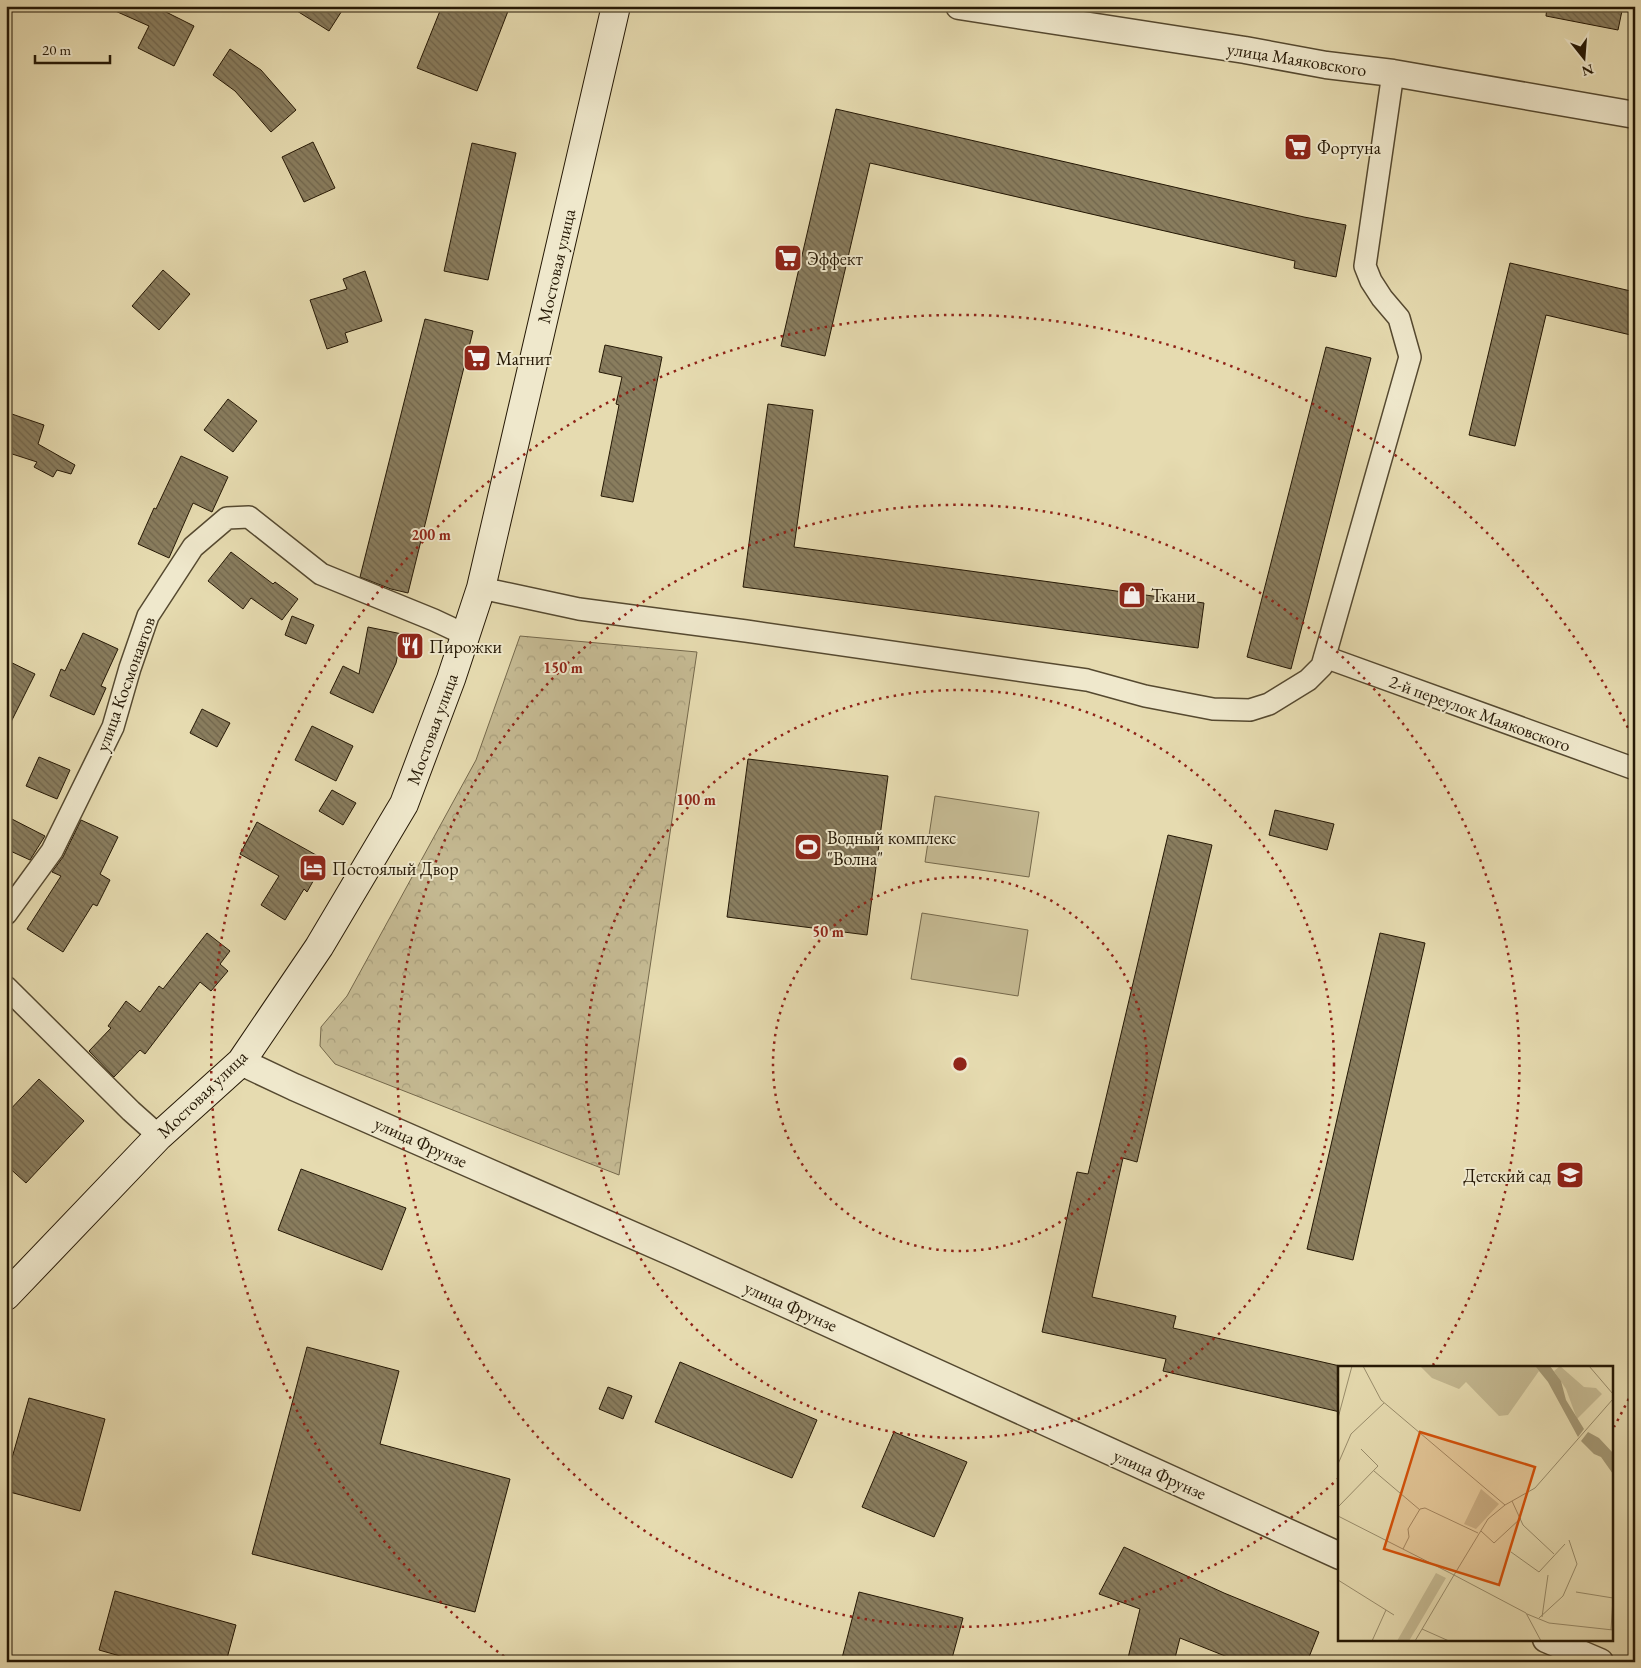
<svg xmlns="http://www.w3.org/2000/svg" width="1641" height="1668" viewBox="0 0 1641 1668" font-family="'EB Garamond',serif">
<defs>
<pattern id="forest-crowns" width="20" height="18" patternUnits="userSpaceOnUse" patternTransform="scale(1.25)"><rect width="20" height="18" fill="#c5ba93"/><path d="M2 6a3 3 0 1 1 6 0M12 15a3 3 0 1 1 6 0" fill="none" stroke="#a99f7d"/></pattern>
<pattern id="building-back-hatch" width="6" height="6" patternUnits="userSpaceOnUse" patternTransform="scale(1.25)"><rect width="6" height="6" fill="#897d5e"/><path d="M-1 5l2 2M0 0l6 6M5-1l2 2" fill="none" stroke="#70654c"/></pattern>
</defs>
<rect width="100%" height="100%" fill="#e6dbb0"/>
<filter id="stains"><feTurbulence type="fractalNoise" baseFrequency=".004" numOctaves="4"/><feColorMatrix values="0 0 0 0 .2 0 0 0 0 .09 0 0 0 0 .02 0 0 0 .5 -.17"/></filter>
<radialGradient id="worn" r=".72"><stop offset=".6" stop-color="#630" stop-opacity="0"/><stop offset="1" stop-color="#630" stop-opacity=".3"/></radialGradient>
<!-- forest -->
<polygon fill="url(#forest-crowns)" stroke="#75694c" points="520,636 697,652 619,1175 335,1064 320,1046 321,1027 347,996 476,760"/>
<!-- garden -->
<g fill="#c5ba93" stroke="#75694c">
<polygon points="935,796 1039,812 1029,877 925,862"/>
<polygon points="922,913 1028,930 1018,996 911,979"/>
</g>
<!-- building -->
<g fill="url(#building-back-hatch)" stroke="#251805">
<polygon points="104,6 154,6 194,26 174,66 138,48 149,26"/>
<polygon points="289,6 345,6 329,31"/>
<polygon points="442,6 510,6 477,91 417,68"/>
<polygon points="1547,6 1623,6 1618,30 1546,16"/>
<polygon points="230,49 261,70 296,110 271,132 235,91 213,75"/>
<polygon points="836,109 1304,217 1346,225 1336,277 1294,268 1295,261 870,163 825,356 781,346"/>
<polygon points="313,142 335,188 304,202 282,157"/>
<polygon points="472,143 516,153 488,280 444,271"/>
<polygon points="1510,263 1635,292 1635,336 1546,315 1515,446 1469,435"/>
<polygon points="163,270 190,294 159,330 132,306"/>
<polygon points="365,271 382,321 345,333 348,342 327,349 310,300 347,289 343,279"/>
<polygon points="425,319 473,331 408,593 391,589 360,577"/>
<polygon points="605,345 662,357 633,502 601,496 619,405 616,404 622,377 599,372"/>
<polygon points="1326,347 1371,358 1291,669 1247,657"/>
<polygon points="228,399 257,421 233,452 204,430"/>
<polygon points="768,404 813,410 794,547 1204,603 1198,648 743,587"/>
<polygon points="6,412 44,425 38,444 75,465 71,474 57,470 53,477 34,467 37,462 6,452"/>
<polygon points="181,456 228,477 212,512 193,503 169,558 138,544 154,508 156,509"/>
<polygon points="231,552 273,584 275,582 298,599 282,620 251,598 243,609 208,581"/>
<polygon points="292,616 314,625 306,644 285,635"/>
<polygon points="368,627 402,634 396,663 373,713 330,693 343,666 359,674"/>
<polygon points="83,633 118,649 101,686 106,688 94,715 50,696 61,669 65,671"/>
<polygon points="6,660 35,674 6,732"/>
<polygon points="202,709 230,723 217,747 190,733"/>
<polygon points="312,726 353,746 336,781 295,760"/>
<polygon points="39,757 70,770 57,799 26,786"/>
<polygon points="748,759 888,776 867,935 727,917"/>
<polygon points="332,790 356,803 343,825 319,811"/>
<polygon points="1275,810 1334,824 1327,850 1269,835"/>
<polygon points="6,816 45,836 30,860 6,849"/>
<polygon points="81,820 118,837 100,874 110,880 97,906 93,904 63,952 27,929 61,876 52,872 63,857"/>
<polygon points="257,822 325,860 307,892 304,889 285,920 261,905 279,876 240,854"/>
<polygon points="1168,835 1212,845 1137,1162 1123,1158 1092,1297 1176,1316 1173,1328 1340,1366 1340,1412 1163,1371 1166,1359 1042,1332 1077,1172 1088,1174"/>
<polygon points="207,933 230,951 220,964 228,971 211,991 200,982 145,1054 140,1050 114,1077 89,1051 111,1028 108,1026 126,1001 140,1012 159,986 163,989"/>
<polygon points="1380,933 1425,943 1353,1260 1307,1249"/>
<polygon points="39,1079 84,1121 26,1183 6,1165 6,1114"/>
<polygon points="301,1169 406,1208 382,1270 278,1230"/>
<polygon points="307,1347 399,1371 380,1444 510,1479 475,1612 252,1554"/>
<polygon points="680,1362 817,1420 792,1478 655,1422"/>
<polygon points="608,1387 632,1396 623,1419 599,1409"/>
<polygon points="29,1398 105,1419 80,1511 6,1491 6,1479"/>
<polygon points="894,1432 967,1462 934,1537 862,1507"/>
<polygon points="1124,1547 1224,1593 1319,1632 1307,1662 1240,1662 1180,1638 1174,1662 1127,1662 1140,1609 1099,1594"/>
<polygon points="115,1591 236,1625 226,1662 141,1662 99,1650"/>
<polygon points="859,1592 963,1618 951,1662 841,1662"/>
</g>
<g fill="none" stroke-linecap="round" stroke-linejoin="round">
<defs>
<g id="minor">
<polyline points="481,588 579,609 746,631 1087,680 1145,696 1213,709 1250,710 1269,704 1308,680 1322,666 1410,357 1399,318 1382,298 1371,281 1365,266 1393,73"/>
<polyline points="1325,657 1635,769"/>
<polyline points="6,914 52,851 113,727 130,668 148,616 193,547 227,518 249,517 321,574 434,620 466,635"/>
<polyline points="6,987 131,1111 159,1136"/>
</g>
<g id="tertiary">
<polyline points="959,6 1245,50 1326,65 1393,73 1635,115"/>
<polyline points="241,1062 294,1087 678,1255 1340,1556"/>
<polyline points="1546,1639 1600,1662"/>
</g>
<polyline id="secondary" points="6,1296 159,1136 241,1062 319,947 404,804 451,679 481,588 616,6"/>
</defs>
<!-- minor casing -->
<use href="#minor" stroke="#554930" stroke-width="24"/>
<!-- tertiary casing -->
<use href="#tertiary" stroke="#554930" stroke-width="29"/>
<!-- secondary casing -->
<use href="#secondary" stroke="#251805" stroke-width="30"/>
<!-- minor -->
<use href="#minor" stroke="#efe8cc" stroke-width="21"/>
<!-- tertiary -->
<use href="#tertiary" stroke="#efe8cc" stroke-width="26"/>
<!-- secondary -->
<use href="#secondary" stroke="#efe8cc" stroke-width="28"/>
</g>
<!-- distance rings -->
<g fill="none" stroke="#8f2418" stroke-width="2.5" stroke-dasharray="2.5 5">
<circle cx="960" cy="1064" r="187"/>
<circle cx="960" cy="1064" r="374"/>
<path d="M1339 1478A561 561 0 1 1 1433 1365"/>
<path d="M1632 1392A748 748 0 0 1 1614 1427M510 1661A748 748 0 1 1 1632 736"/>
</g>
<!-- icons -->
<defs>
<symbol id="supermarket-square" viewBox="-11 -11 22 22"><rect x="-9" y="-9" width="18" height="18" rx="4" fill="#8f2418" stroke="#efe8cc"/><path d="M-6-5.5h2.5l.6 2H6L4.5 2H-2.5L-4.4-4H-6ZM-1.5 3.2a1.3 1.3 0 1 0 .1 0ZM3 3.2a1.3 1.3 0 1 0 .1 0Z" fill="#fff"/></symbol>
<symbol id="shop-square" viewBox="-11 -11 22 22"><rect x="-9" y="-9" width="18" height="18" rx="4" fill="#8f2418" stroke="#efe8cc"/><path d="M-5-2.5h2.3a2.7 3.5 0 0 1 5.4 0H5L5.5 6h-11ZM-1.5-2.5h3a1.5 2.3 0 0 0-3 0Z" fill="#fff"/></symbol>
<symbol id="restaurant-square" viewBox="-11 -11 22 22"><rect x="-9" y="-9" width="18" height="18" rx="4" fill="#8f2418" stroke="#efe8cc"/><path d="M-5-6h1v4h1v-4h1v4h1v-4h1v5L-1.5 .5V6h-2V.5L-5-1ZM5-6V6H3V1.5H1.5Q1.5-4 5-6Z" fill="#fff"/></symbol>
<symbol id="stadium-square" viewBox="-11 -11 22 22"><rect x="-9" y="-9" width="18" height="18" rx="4" fill="#8f2418" stroke="#efe8cc"/><path d="M0-5a6.5 5 0 1 0 0 10a6.5 5 0 1 0 0-10ZM-3.5-1.8h7v3.6h-7Z" fill="#fff"/></symbol>
<symbol id="hotel-square" viewBox="-11 -11 22 22"><rect x="-9" y="-9" width="18" height="18" rx="4" fill="#8f2418" stroke="#efe8cc"/><path d="M-6-4.5h1.5V1H6V5H4.5V3h-9V5H-6ZM-4 0a1.8 1.8 0 1 1 3.6 0ZM.5 0V-2.5h3Q6-2.5 6 0Z" fill="#fff"/></symbol>
<symbol id="school-square" viewBox="-11 -11 22 22"><rect x="-9" y="-9" width="18" height="18" rx="4" fill="#8f2418" stroke="#efe8cc"/><path d="M0-5L7-2L0 1L-7-2ZM-4 1L0 2.5L4 1V4Q0 6-4 4Z" fill="#fff"/></symbol>
</defs>
<g fill-rule="evenodd">
<use href="#supermarket-square" x="1282" y="131" width="32" height="32"/>
<use href="#supermarket-square" x="772" y="242" width="32" height="32"/>
<use href="#supermarket-square" x="461" y="342" width="32" height="32"/>
<use href="#shop-square" x="1116" y="579" width="32" height="32"/>
<use href="#restaurant-square" x="394" y="630" width="32" height="32"/>
<use href="#stadium-square" x="792" y="831" width="32" height="32"/>
<use href="#hotel-square" x="297" y="852" width="32" height="32"/>
<use href="#school-square" x="1554" y="1159" width="32" height="32"/>
</g>
<g text-anchor="middle" dominant-baseline="central" stroke-width="4" stroke-linejoin="round" paint-order="stroke">
<!-- street labels -->
<g font-size="18" fill="#251805" stroke="#efe8cc">
<text transform="translate(1297 59) rotate(9)">улица Маяковского</text>
<text transform="translate(556 266) rotate(-77)">Мостовая улица</text>
<text transform="translate(125 684) rotate(-70)">улица Космонавтов</text>
<text transform="translate(1480 713) rotate(20)">2-й переулок Маяковского</text>
<text transform="translate(432 729) rotate(-70)">Мостовая улица</text>
<text transform="translate(202 1094) rotate(-44)">Мостовая улица</text>
<text transform="translate(421 1142) rotate(24)">улица Фрунзе</text>
<text transform="translate(791 1306) rotate(24)">улица Фрунзе</text>
<text transform="translate(1160 1474) rotate(24)">улица Фрунзе</text>
</g>
<!-- poi labels -->
<g font-size="18" fill="#251805" stroke="#efe8cc" text-anchor="start">
<text x="1317" y="147">Фортуна</text>
<text x="807" y="258">Эффект</text>
<text x="496" y="358">Магнит</text>
<text x="1151" y="595">Ткани</text>
<text x="429" y="646">Пирожки</text>
<text x="827" y="837">Водный комплекс<tspan x="827" dy="21">"Волна"</tspan></text>
<text x="332" y="868">Постоялый Двор</text>
<text x="1551" y="1175" text-anchor="end">Детский сад</text>
</g>
</g>
<!-- overview -->
<g transform="translate(1338 1366)">
<rect width="275" height="275" fill="#e6dbb0"/>
<path d="M 82,0 L 197,0 L 201,5 L 170,49 L 161,50 L 128,16 L 121,23 L 94,12 ZM 222,0 L 246,21 L 258,22 L 264,28 L 239,53 L 228,23 L 216,5 ZM 143,123 L 161,138 L 138,163 L 126,158 ZM 98,207 L 108,212 L 71,275 L 59,275 Z" fill="#c5ba93"/>
<path d="M 148,7 L 155,8 L 176,30 L 176,38 L 171,43 L 162,43 L 141,21 L 143,11 Z" fill="#c5ba93"/>
<path d="M 197,0 L 212,0 L 223,15 L 228,34 L 246,63 L 240,71 L 210,16 ZM 250,66 L 261,72 L 275,87 L 275,108 L 263,91 L 256,88 L 243,75 Z" fill="#a49976"/>
<path fill="none" stroke="#998d6c" stroke-width="1" d="M 25,0 L 43,34 L 167,139M 251,0 L 275,28M 0,52 L 14,0M 0,98 L 13,68 L 46,37M 36,105 L 82,144M 174,135 L 185,159 L 216,188M 0,141 L 40,100 L 23,83M 0,150 L 116,209 L 77,275M 143,165 L 156,177 L 183,152M 65,183 L 71,171 L 70,163 L 82,143 L 87,142 L 140,167M 173,186 L 201,206 L 227,178M 0,214 L 56,249M 238,226 L 275,232M 189,248 L 211,257 L 275,264M 204,251 L 210,209M 201,252 L 225,230 L 239,198 L 231,174M 84,263 L 111,275M 273,264 L 275,232M 34,275 L 48,244M 203,275 L 188,247 L 116,209 L 150,153 L 167,139 L 197,122 L 275,33"/>
<path fill="#d4520b" fill-opacity="0.15" stroke="#d4520b" stroke-width="2.5" d="M 82,66 L 197,101 L 161,219 L 46,183 Z"/>
<rect width="275" height="275" fill="none" stroke="#251805" stroke-width="2.5"/>
</g>
<circle cx="960" cy="1064" r="8" fill="#8f2418" stroke="#efe8cc" stroke-width="2.5"/>
<g font-size="15" text-anchor="middle" font-weight="bold" fill="#8f2418" stroke="#efe8cc" stroke-width="4" stroke-linejoin="round" paint-order="stroke">
<text x="431" y="540">200 m</text>
<text x="563" y="673">150 m</text>
<text x="696" y="805">100 m</text>
<text x="828" y="937">50 m</text>
</g>
<!-- margin -->
<rect width="1641" height="1668" fill="none" stroke="#e6dbb0" stroke-width="25"/>
<rect x="8" y="8" width="1626" height="1653" fill="none" stroke="#251805" stroke-width="2.5"/>
<rect x="12" y="12" width="1616" height="1643" fill="none" stroke="#251805"/>
<!-- north arrow -->
<g transform="translate(1584 58) rotate(163)" stroke="#efe8cc" stroke-width="4" paint-order="stroke">
<path d="M0-4L9 19L0 12L-9 19Z" fill="#251805"/>
<text y="-8" font-size="14" font-weight="bold" text-anchor="middle" fill="#251805">N</text>
</g>
<!-- scale -->
<path d="M35 55v8h75v-8" fill="none" stroke="#251805" stroke-width="2.5"/>
<text x="42" y="55" font-size="15" fill="#251805" stroke="#efe8cc" stroke-width="4" paint-order="stroke">20 m</text>
<rect width="100%" height="100%" filter="url(#stains)"/>
<rect width="100%" height="100%" fill="url(#worn)"/>
</svg>
